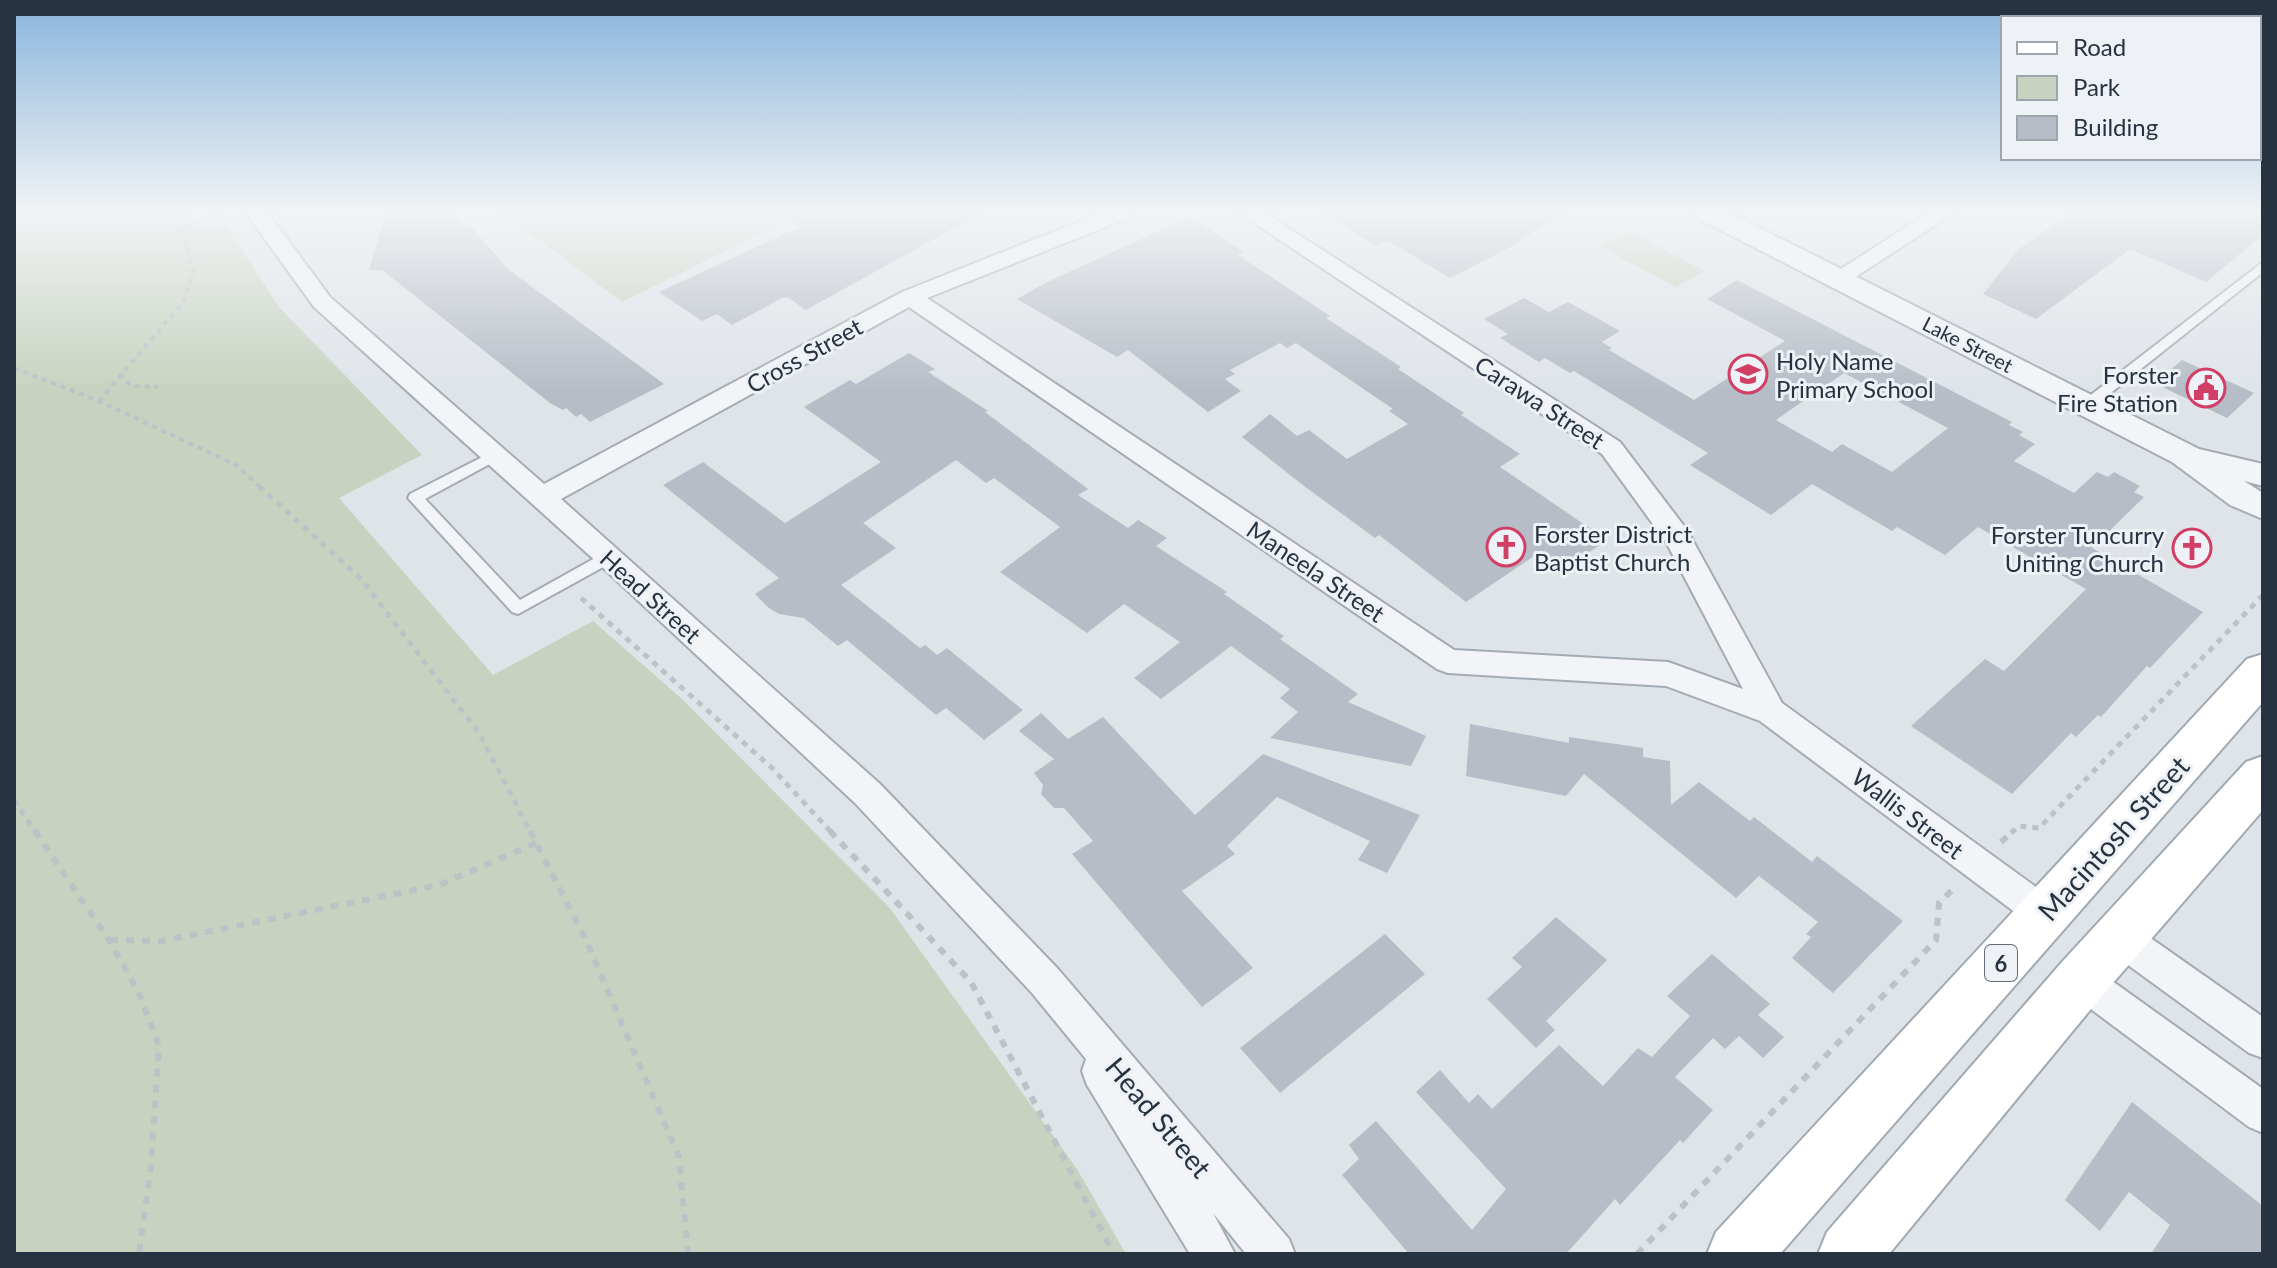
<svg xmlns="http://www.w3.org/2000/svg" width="2277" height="1268" viewBox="0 0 2277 1268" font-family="Lato,sans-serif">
<rect width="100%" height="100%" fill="#dfe4e9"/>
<!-- green -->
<g fill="#c7d3c0">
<polygon points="14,213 189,213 201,231 224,223 279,307 422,455 339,498 493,675 593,621 683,700 889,907 1077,1169 1126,1254 14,1254"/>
<polygon points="503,213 803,213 622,302"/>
<polygon points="1630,231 1704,271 1676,287 1601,247"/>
</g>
<!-- building -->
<g fill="#b6bdc6" fill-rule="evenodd">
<polygon points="386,213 452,213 466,228 471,227 509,270 664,384 590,422 581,414 576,417 566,408 563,410 550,403 382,270 369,270"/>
<polygon points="777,213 981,213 806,310 789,298 782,298 732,325 717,314 702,321 659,292 800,227"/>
<polygon points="1322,213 1567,213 1519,240 1522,241 1450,278 1388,241 1376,246"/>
<polygon points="2071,213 2263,213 2263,235 2206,282 2130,249 2036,319 1983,294 2018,250"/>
<polygon points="1190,217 1244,252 1238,255 1330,316 1326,318 1401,367 1398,369 1464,413 1461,415 1520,454 1500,467 1607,540 1562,571 1537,554 1466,602 1379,535 1375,538 1304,486 1242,437 1270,414 1297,436 1309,430 1347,459 1408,424 1389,411 1393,409 1296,343 1287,348 1280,343 1230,370 1235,374 1225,379 1241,391 1208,412 1128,350 1117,357 1017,299 1049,281"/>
<path d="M 1737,280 L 2012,422 L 2009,425 L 2023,432 L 2019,435 L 2035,444 L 2014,461 L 2074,493 L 2097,472 L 2108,477 L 2114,472 L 2140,486 L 2134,492 L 2144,497 L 2092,548 L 2203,612 L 2150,668 L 2147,666 L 2101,717 L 2098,715 L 2076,737 L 2071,733 L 2012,794 L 1911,726 L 1985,659 L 2004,671 L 2086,589 L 1978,527 L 1945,555 L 1897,527 L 1892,531 L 1812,484 L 1771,515 L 1690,465 L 1708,453 L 1574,371 L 1570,373 L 1545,358 L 1539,362 L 1500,338 L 1508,334 L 1484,319 L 1524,298 L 1549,312 L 1568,302 L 1620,331 L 1602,342 L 1612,348 L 1609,350 L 1694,400 L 1785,341 L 1707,299 ZM 1844,373 L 1948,428 L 1892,472 L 1842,444 L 1832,452 L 1776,420 Z"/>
<polygon points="909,353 935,369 928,372 988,411 985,412 1088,489 1078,495 1128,528 1138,520 1167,538 1156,546 1227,592 1224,594 1284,636 1280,639 1358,694 1348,702 1426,736 1411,766 1270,738 1298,712 1280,698 1290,689 1231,646 1161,699 1134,678 1180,642 1124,604 1087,633 1000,572 1060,527 994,478 986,483 956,460 863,523 896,548 841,585 920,648 925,645 937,655 947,648 1023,710 984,740 946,708 936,715 847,640 838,646 804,618 779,614 769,608 755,594 779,578 663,485 703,462 785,523 881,462 804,407 850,380 856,384"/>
<polygon points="2182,360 2254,393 2227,418 2154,383"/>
<polygon points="1041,713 1068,739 1103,717 1195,815 1263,754 1420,815 1387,873 1358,860 1370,841 1277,797 1227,846 1235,854 1182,891 1253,968 1202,1007 1072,854 1093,841 1064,808 1054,808 1041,794 1043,785 1034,773 1054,759 1019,731"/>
<polygon points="1470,724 1569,743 1569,737 1643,748 1643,757 1670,761 1671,805 1699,782 1750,821 1754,817 1812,862 1817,856 1903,921 1833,993 1792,958 1811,937 1806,934 1818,922 1759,876 1736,898 1584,774 1566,796 1466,776"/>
<polygon points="1556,917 1607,960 1546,1021 1555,1030 1536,1048 1487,999 1522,967 1512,958"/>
<polygon points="1385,934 1425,974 1280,1093 1240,1048"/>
<polygon points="1712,954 1770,1004 1758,1015 1784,1037 1763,1058 1739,1036 1725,1049 1713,1038 1675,1077 1713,1110 1683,1143 1680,1140 1620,1205 1615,1199 1566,1254 1409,1254 1342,1175 1359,1159 1349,1145 1376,1121 1472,1230 1506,1189 1416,1092 1440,1070 1469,1103 1478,1094 1492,1109 1559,1045 1603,1086 1638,1048 1652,1057 1690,1016 1667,996"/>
<polygon points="2132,1102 2263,1206 2263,1254 2151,1254 2170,1225 2129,1192 2100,1231 2065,1200"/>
</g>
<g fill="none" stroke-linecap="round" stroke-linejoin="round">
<defs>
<g id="service">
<polygon points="2263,262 2263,272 2093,407 2083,407 2083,401"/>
<polygon points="494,451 501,456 499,459 425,499 520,600 604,553 609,552 617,557 614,561 518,614 512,612 408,498 410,494"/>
</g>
<g id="minor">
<polygon points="246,213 268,213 330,297 544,484 902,292 1101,213 1131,213 1128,218 927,298 1454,650 1668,662 1743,689 1666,542 1602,454 1239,213 1265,213 1620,442 1687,530 1782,703 2058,903 2063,914 2058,925 2045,930 2032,925 1760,721 1666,686 1448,673 1437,669 909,307 561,499 880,784 1058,969 1289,1239 1295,1254 1246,1254 1213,1213 1235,1254 1190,1254 1087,1085 1082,1071 1086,1059 1032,993 856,804 599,564 314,307"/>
<polygon points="1928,213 1954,213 1846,283 1830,283 1827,278"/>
<polygon points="2119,921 2132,925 2263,1017 2263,1058 2249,1053 2106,949 2101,937 2106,925"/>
<polygon points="2081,963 2094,968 2263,1089 2263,1133 2249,1127 2068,992 2062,980 2068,968"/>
</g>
<polygon id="tertiary" points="1695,213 1730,213 2199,449 2263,464 2263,486 2244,481 2263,493 2263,519 2230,505 2172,462 1699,219"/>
<g id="primary">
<polygon points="2263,654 2263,702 1780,1254 1707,1254 1716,1232 2247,659"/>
<polygon points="2263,756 2263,810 2100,998 1889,1254 1818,1254 1827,1232 2062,962 2246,762"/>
</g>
</defs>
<!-- service casing -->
<use href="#service" stroke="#a4abb3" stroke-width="4"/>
<!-- minor casing -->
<use href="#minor" stroke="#a4abb3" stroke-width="4"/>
<!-- tertiary casing -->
<use href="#tertiary" stroke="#a4abb3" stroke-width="4"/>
<!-- primary casing -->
<use href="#primary" stroke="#9ea9b5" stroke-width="4"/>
<!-- path-far2 -->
<g stroke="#bdc2c7" stroke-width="4" stroke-dasharray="5 5" stroke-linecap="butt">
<polyline points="14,368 99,401 236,465 261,488"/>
<polyline points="120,374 131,386 158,387"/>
<polyline points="99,401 184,301 193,271 182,228 223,213"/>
</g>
<!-- path-far1 -->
<g stroke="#bdc2c7" stroke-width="5" stroke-dasharray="6 6" stroke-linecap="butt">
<polyline points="259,486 361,579 479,733 531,833"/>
<polyline points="581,598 772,768 832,833"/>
<polyline points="14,800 36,833"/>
<polyline points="2011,833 2019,826 2039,828 2263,595"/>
</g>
<!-- path -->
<g stroke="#bdc2c7" stroke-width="6" stroke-dasharray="8 8" stroke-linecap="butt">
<polyline points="35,831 109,940 138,991 159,1046 151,1166 139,1254"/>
<polyline points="530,831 586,940 679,1157 688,1254"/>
<polyline points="830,831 971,982 1114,1254"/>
<polyline points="2001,842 2013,831"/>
<polyline points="110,940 162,941 439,885 536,843"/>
<polyline points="1637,1254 1936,940 1939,903 1954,888"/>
</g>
<!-- service -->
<use href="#service" fill="#f2f4f7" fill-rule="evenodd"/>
<!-- minor -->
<use href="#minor" fill="#f2f4f7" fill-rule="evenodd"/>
<!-- tertiary -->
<use href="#tertiary" fill="#f2f4f7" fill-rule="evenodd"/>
<!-- primary -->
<use href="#primary" fill="#fff" fill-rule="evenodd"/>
</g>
<!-- sky -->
<linearGradient id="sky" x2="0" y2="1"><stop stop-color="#88b5dc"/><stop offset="0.54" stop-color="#f1f3f5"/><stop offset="1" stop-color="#f1f3f5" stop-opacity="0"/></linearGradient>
<rect width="2277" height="391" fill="url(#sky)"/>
<!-- icons -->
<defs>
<symbol id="school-ring" viewBox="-11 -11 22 22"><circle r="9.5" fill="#eef2f6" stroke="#d23f66" stroke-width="1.5"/><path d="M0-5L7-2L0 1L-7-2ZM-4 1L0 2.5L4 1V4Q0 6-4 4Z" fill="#d23f66"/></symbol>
<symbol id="civic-ring" viewBox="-11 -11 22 22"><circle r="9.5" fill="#eef2f6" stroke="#d23f66" stroke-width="1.5"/><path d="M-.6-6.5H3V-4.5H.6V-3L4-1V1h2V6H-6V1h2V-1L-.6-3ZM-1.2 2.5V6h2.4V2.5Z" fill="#d23f66"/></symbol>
<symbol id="church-ring" viewBox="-11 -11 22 22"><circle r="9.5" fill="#eef2f6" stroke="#d23f66" stroke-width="1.5"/><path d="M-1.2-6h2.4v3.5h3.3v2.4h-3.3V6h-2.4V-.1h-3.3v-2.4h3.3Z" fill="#d23f66"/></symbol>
</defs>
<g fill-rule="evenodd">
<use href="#school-ring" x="1726" y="352" width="44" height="44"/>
<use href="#civic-ring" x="2184" y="366" width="44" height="44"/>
<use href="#church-ring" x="1484" y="525" width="44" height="44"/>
<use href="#church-ring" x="2170" y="526" width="44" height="44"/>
</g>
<g text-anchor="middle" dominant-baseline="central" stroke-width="6" stroke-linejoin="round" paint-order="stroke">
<!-- far-street labels -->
<g font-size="20" fill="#273340" stroke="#eef2f6">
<text transform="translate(1968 344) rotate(27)">Lake Street</text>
</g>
<!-- shield labels -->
<rect fill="#eef2f6" stroke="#636c77" stroke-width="2" x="1985" y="945" width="32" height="36" rx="6"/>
<g font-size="22" font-weight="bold" fill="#273340">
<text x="2001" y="963">6</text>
</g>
<!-- street labels -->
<g font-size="24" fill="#273340" stroke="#eef2f6">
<text transform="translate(804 355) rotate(-29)">Cross Street</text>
<text transform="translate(1540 402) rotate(33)">Carawa Street</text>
<text transform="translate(1316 571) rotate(34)">Maneela Street</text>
<text transform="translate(651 596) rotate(42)">Head Street</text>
<text transform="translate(1908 813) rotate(37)">Wallis Street</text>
</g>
<!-- poi labels -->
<g font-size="24" fill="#273340" stroke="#eef2f6" text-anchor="start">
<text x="1776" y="360">Holy Name<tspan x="1776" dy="28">Primary School</tspan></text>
<text x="2178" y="374" text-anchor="end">Forster<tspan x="2178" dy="28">Fire Station</tspan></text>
<text x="1534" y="533">Forster District<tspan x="1534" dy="28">Baptist Church</tspan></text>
<text x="2164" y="534" text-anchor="end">Forster Tuncurry<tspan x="2164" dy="28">Uniting Church</tspan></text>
</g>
<!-- near-street labels -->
<g font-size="28" fill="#273340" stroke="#eef2f6">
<text transform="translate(2113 838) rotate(-48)">Macintosh Street</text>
<text transform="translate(1159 1117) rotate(50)">Head Street</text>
</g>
</g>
<!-- border -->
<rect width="2277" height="1268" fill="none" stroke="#273340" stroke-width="32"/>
<!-- legend -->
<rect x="2001" y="16" width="260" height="144" fill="#eef2f6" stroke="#9ea6ad" stroke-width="2"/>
<rect x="2017" y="42" width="40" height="12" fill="#ffffff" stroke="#9ea6ad" stroke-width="2"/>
<text x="2073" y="56" font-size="24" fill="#273340">Road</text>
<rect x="2017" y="76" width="40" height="24" fill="#c7d3c0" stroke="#9ea6ad" stroke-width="2"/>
<text x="2073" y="96" font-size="24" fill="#273340">Park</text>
<rect x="2017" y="116" width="40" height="24" fill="#b6bdc6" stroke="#9ea6ad" stroke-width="2"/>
<text x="2073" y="136" font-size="24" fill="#273340">Building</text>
</svg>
